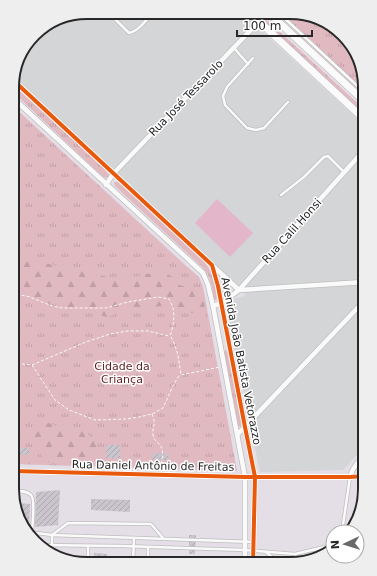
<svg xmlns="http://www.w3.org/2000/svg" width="377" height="576" viewBox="0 0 377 576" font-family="'DejaVu Sans',sans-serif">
<defs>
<pattern id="grass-tufts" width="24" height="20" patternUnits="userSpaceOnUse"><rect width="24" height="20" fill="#e0b9c1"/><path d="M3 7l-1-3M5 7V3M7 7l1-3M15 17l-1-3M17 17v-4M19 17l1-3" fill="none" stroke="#c09fa6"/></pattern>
<pattern id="forest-firs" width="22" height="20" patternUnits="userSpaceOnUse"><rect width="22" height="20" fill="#e0b9c1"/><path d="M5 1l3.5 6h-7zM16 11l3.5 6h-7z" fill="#c09fa6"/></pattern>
<pattern id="building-hatch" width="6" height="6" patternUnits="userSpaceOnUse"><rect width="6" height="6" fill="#cac5cc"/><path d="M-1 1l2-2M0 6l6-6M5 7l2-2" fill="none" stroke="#aea9af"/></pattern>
</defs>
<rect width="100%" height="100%" fill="#e4dee6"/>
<!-- industrial -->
<polygon fill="#d4d5d7" points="87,12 242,13 365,126 365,446 343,470 260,472 226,307 232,300 246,295 13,76 38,30"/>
<!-- grass -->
<g fill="url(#grass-tufts)">
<polygon points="276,13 305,13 336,28 359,58 365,87 365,96"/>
<polygon points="266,20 268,21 365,110 365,117 264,22 264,21"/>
<polygon points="13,85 103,167 109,175 108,177 106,178 102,176 13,92"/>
<polygon points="13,106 184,264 199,277 203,287 237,471 12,464"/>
<path d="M 114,182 L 118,182 L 204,261 C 213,273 215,285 217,299 L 215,300 L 214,299 C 212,287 211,277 203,268 L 115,186 L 114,183 Z"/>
<polygon points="225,350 227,351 242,424 240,427 238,425 224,352"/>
</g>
<!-- forest -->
<g fill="url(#forest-firs)">
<polygon points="12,256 121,280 160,271 173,277 179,285 201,291 206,312 189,313 162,306 126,310 107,317 58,305 20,299 12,296"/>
<polygon points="12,384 14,385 23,399 18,411 12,419"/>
<polygon points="46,422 64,429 82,429 93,439 101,456 80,463 46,462 31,441 37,426"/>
</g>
<!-- pitch -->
<polygon fill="#e3b7c9" points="217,199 253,233 230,257 195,223"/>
<!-- building -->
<g fill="url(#building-hatch)">
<rect x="106" y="445" width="14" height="13"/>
<polygon points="20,448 29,448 29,455 20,454"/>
<polygon points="153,453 168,454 168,460 152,460"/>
<polygon points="60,490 58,525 35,527 36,492"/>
<polygon points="91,499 130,500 130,512 91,510"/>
<polygon points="15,503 30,504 29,529 26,529 18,518"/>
<polygon points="189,535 196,535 195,554 189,554"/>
<polygon points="94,553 107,554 107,557 123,558 122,563 94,563"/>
</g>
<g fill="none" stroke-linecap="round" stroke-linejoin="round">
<defs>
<g id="lane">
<path d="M 108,12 L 129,33 C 139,31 147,19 153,12"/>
<polyline points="279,13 365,93"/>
<polyline points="234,48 248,64"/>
<polyline points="253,58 227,87 223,96 225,105 247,128 256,130 264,128 288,102"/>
<polyline points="281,195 304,177 324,157 328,156 344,172"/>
<path d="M 12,491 C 18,491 26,490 31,495 C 36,500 32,525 32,532"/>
<polyline points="29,532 52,535 254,542"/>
<polyline points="342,532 350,477"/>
<polyline points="39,545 123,546 245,550 295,554 333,545"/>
<polyline points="52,545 52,535 68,523 151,524 163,538"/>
<polyline points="266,552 280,564"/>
<polyline points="295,554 297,563"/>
<polyline points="88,563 88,546"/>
<polyline points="133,564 134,538"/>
<polyline points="148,564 148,547"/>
</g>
<g id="street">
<polyline points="13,80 212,265 218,286 245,427 255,477 253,564"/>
<polyline points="13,98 203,273 208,285 213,306 245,477 245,564"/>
<polyline points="106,185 113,174 267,13"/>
<polyline points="213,266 239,290 365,282"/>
<polyline points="213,306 222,303 239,290 365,149"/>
<polyline points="238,434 365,300"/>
<polyline points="12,471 245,477 350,477 365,476"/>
<path d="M 350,477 C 352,468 358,462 365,455"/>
</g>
<g id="secondary">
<polyline points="250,13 365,120"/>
<polyline points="269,13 365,102"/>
</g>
</defs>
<!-- lane casing -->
<use href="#lane" stroke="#bebfbf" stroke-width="4"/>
<!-- street casing -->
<use href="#street" stroke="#bebfbf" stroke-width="6"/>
<!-- secondary casing -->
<use href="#secondary" stroke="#bebfbf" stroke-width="8"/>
<!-- path -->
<g stroke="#fbfafb" stroke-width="1" stroke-dasharray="3 2" stroke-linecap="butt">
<path d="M 12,293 L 30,297 L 52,306 L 62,308 L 106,308 L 128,302 L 158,297 L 169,299 C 170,301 172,305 173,308 C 175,317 173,328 170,336"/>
<path d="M 171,337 C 178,350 179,361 181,375 L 220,367"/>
<polyline points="12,363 32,365 86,342 110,334 128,331 148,331 169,336"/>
<polyline points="32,365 55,400 69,410 95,420 127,419 139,417 152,414 163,408 173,386 178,377 181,375"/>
<path d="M 152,414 C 157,425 152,426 153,435 C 154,441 157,441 160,445 C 165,451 161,463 161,470"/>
</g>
<!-- lane -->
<use href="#lane" stroke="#fbfafb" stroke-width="2.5"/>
<!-- street -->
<use href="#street" stroke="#fbfafb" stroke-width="4.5"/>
<!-- secondary -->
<use href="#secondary" stroke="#fbfafb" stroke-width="7"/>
<defs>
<g id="cycleway">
<polyline points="13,80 212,265 218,286 245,427 255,477 253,564"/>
<polyline points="12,471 245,477 350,477 365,476"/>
</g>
</defs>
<!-- cycleway casing -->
<use href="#cycleway" stroke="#fff" stroke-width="6"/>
<!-- cycleway -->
<use href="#cycleway" stroke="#e8590c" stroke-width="4"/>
</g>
<g text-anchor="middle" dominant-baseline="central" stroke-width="3" stroke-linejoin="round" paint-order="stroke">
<!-- street labels -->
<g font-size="11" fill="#282828" stroke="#fff">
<text transform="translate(186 98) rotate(-46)">Rua José Tessarolo</text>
<text transform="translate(292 231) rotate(-48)">Rua Calil Honsi</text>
<text transform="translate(241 361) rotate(79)">Avenida João Batista Vetorazzo</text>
<text transform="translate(153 466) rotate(1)">Rua Daniel Antônio de Freitas</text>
</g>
<!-- park labels -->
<g font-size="11" fill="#5e1f1e" stroke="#fff">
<text x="122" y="366">Cidade da<tspan x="122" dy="13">Criança</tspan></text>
</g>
</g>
<!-- crop -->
<path d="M0 0H377V576H0ZM87 19H290A68 68 0 0 1 358 87V489A68 68 0 0 1 290 557H87A68 68 0 0 1 19 489V87A68 68 0 0 1 87 19Z" fill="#eee" fill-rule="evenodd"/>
<path fill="none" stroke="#282828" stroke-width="2" d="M87 19H290A68 68 0 0 1 358 87V489A68 68 0 0 1 290 557H87A68 68 0 0 1 19 489V87A68 68 0 0 1 87 19Z"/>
<!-- north arrow -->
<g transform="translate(345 544) rotate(266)"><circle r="19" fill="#ffffff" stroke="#a9a9a9"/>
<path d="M0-3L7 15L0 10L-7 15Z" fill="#6a686a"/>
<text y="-6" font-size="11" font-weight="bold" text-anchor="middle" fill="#282828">N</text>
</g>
<!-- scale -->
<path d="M237 30v6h75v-6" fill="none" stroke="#282828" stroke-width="2"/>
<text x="243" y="30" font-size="12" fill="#282828" stroke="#ffffff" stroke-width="3" paint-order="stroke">100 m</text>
</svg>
